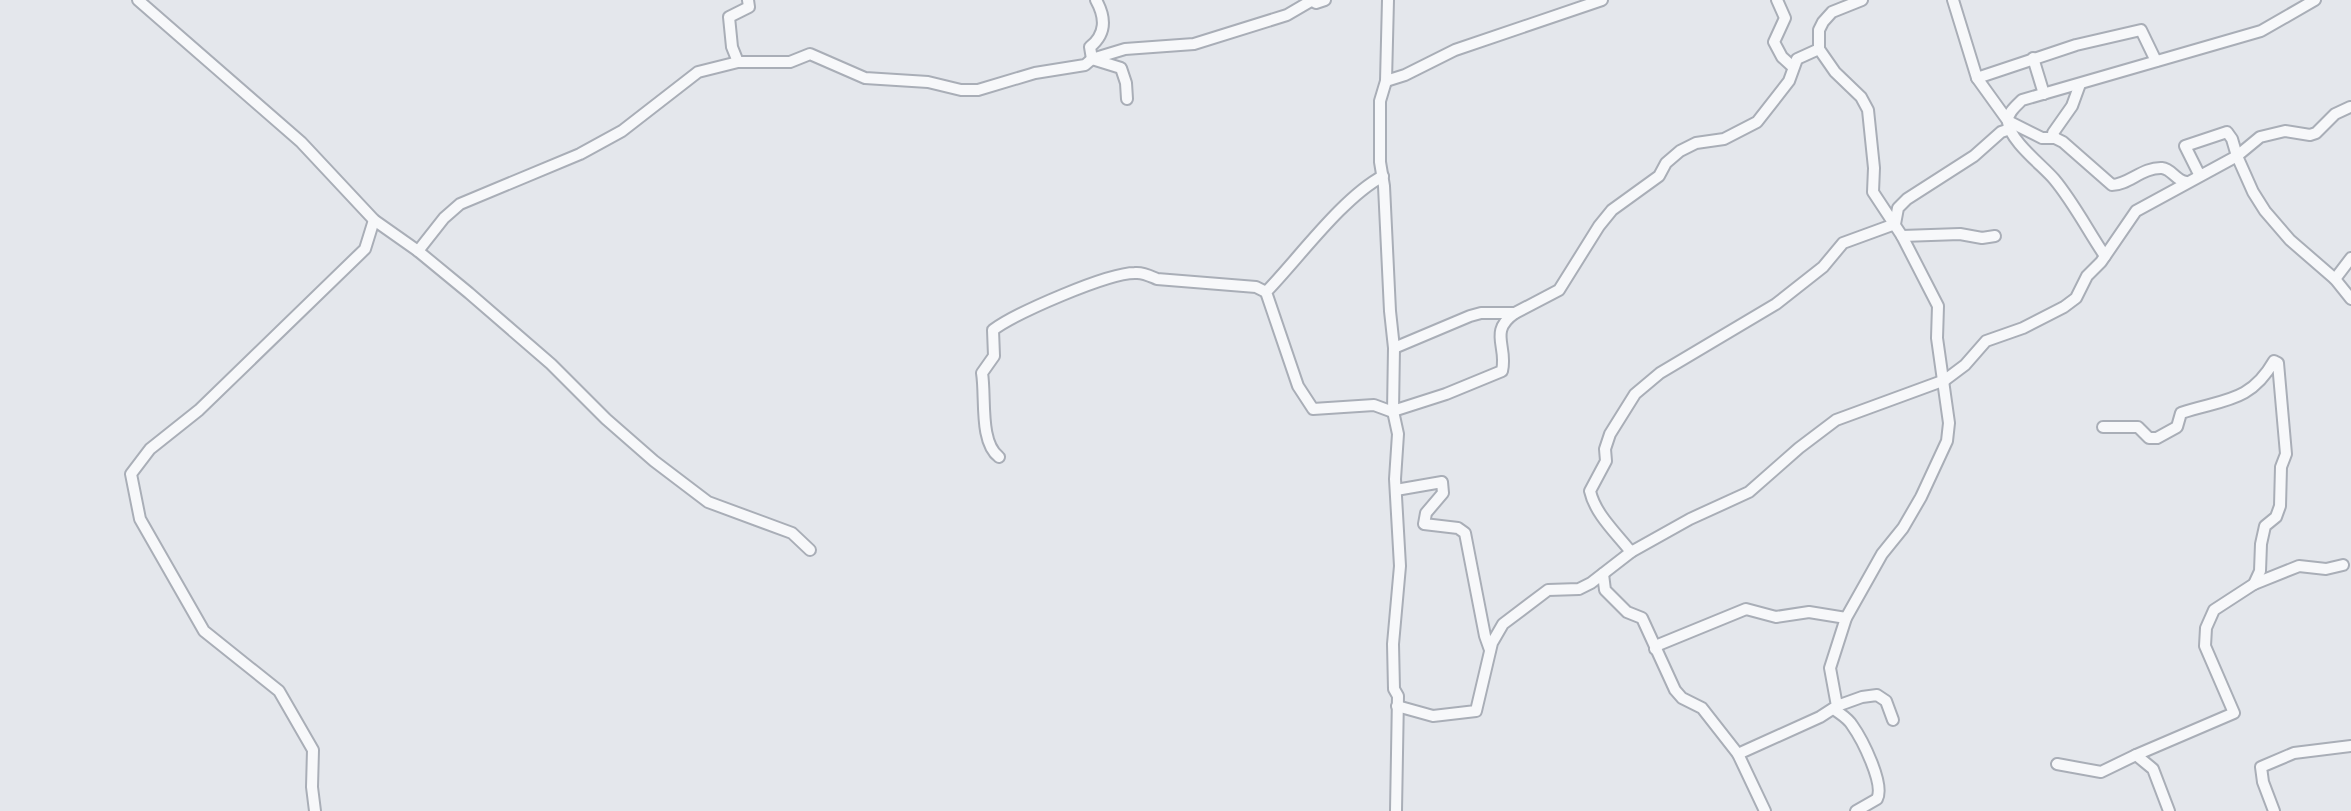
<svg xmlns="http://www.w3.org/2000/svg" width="2351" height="811" viewBox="0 0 2351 811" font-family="'PT Sans Narrow',sans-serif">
<rect width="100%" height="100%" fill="#e4e7ec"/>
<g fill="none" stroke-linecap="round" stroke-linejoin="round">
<defs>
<g id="street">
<polyline points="138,0 301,142 374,220 418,251 469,293 551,364 606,419 654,461 708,502 792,533 810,550"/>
<path d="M 1096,0 C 1106,18 1106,34 1090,47 L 1092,59 L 1121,68 L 1126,83 L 1127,99"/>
<polyline points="1311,0 1316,3 1325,0"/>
<polyline points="1388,0 1386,81 1380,101 1380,162 1384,186 1390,311 1394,348 1393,411 1398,434 1395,479 1400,566 1393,644 1394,689 1398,696 1396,811"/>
<polyline points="1777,0 1785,18 1774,42 1782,57 1793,67"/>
<path d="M 1953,0 L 1977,78 L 2008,121 L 2042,138 L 2055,138 L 2063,142 L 2112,185 C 2128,185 2143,167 2162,168 C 2172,169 2175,180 2186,182"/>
<polyline points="2033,58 2044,94"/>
<polyline points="738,62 732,47 729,17 749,7 748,0"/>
<polyline points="1977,78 2076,45 2141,30 2156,61"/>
<polyline points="1386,81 1405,75 1455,50 1602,0"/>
<polyline points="2350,107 2335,114 2316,133 2310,135 2285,131 2260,137 2237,156 2253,192 2265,211 2290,240 2335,279 2351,299"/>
<path d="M 2010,129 L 2001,132 L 1974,156 L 1907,199 L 1898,208 L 1895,224 L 1843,243 L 1823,267 L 1776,304 L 1660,373 L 1635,394 L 1610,434 L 1605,449 L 1606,461 L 1590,491 C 1595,514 1617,534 1631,552 L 1690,519 L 1749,492 L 1799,448 L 1836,420 L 1945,380 L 1965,365 L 1986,341 L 2023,328 L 2064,307 L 2076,298 L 2087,276 L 2101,262 L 2136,211 L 2237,156 L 2232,139 L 2227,132 L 2185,146 L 2200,176"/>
<polyline points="2055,138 2053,133 2072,106 2080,84"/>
<path d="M 1383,176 C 1342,198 1299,258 1266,292 L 1298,386 L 1313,409 L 1374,405 L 1393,412"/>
<polyline points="1902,236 1960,234 1982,238 1995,236"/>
<polyline points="418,251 444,218 460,204 580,154 622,131 698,72 738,62 790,62 810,54 865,78 928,82 961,90 978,90 1035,73 1085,65 1092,59 1125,49 1194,44 1287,15 1311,1"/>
<path d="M 2105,256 C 2088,231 2074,203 2054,179 C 2043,166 2009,140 2008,122 C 2007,113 2016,106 2022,100 L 2261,31 L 2315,0"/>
<polyline points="2335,279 2351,258"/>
<polyline points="1394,348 1470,316 1481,313 1515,313 1559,290 1599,226 1612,210 1659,176 1666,163 1680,151 1696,143 1724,139 1757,122 1789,81 1797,59 1819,49"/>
<path d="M 1393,411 L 1446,394 L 1502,371 C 1508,346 1488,332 1515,313"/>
<path d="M 2103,427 L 2138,427 L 2149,438 L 2157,438 L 2177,427 L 2181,413 C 2223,399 2250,403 2274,361 L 2278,363 L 2286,454 L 2281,467 L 2280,506 L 2276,517 L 2265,526 L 2261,544 L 2260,571 L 2254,584 L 2214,610 L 2206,628 L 2205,646 L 2234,713 L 2136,755 L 2153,769 L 2169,811"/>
<path d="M 999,457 C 979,442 986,397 982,373 L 994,356 L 993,330 C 1016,313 1107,273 1135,273 C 1143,272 1150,276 1157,279 L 1256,287 L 1266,292"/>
<polyline points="1396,490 1442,482 1443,493 1426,513 1424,524 1458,528 1465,533 1485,636 1490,650"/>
<polyline points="1603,574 1605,590 1627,612 1642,618 1675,690 1682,698 1702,708 1738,754"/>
<polyline points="2254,584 2299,566 2326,569 2343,565"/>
<polyline points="1655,649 1658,645 1746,609 1776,617 1809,612 1846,618"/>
<polyline points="1397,706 1433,716 1476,711 1492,643 1503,624 1548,590 1579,589 1591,583 1631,552"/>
<polyline points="1837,706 1862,697 1877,695 1886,701 1893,720"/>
<path d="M 1834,709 C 1840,714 1848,718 1852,725 C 1862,739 1885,784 1877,799 L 1856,811"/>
<polyline points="2057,764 2101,772 2136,755"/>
<polyline points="315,811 312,787 313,750 279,691 204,631 140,519 131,474 150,449 199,410 365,249 374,220"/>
<polyline points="1765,811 1738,754 1820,717 1837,706 1830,668 1846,618 1882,554 1903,528 1921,497 1947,441 1949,423 1937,338 1938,306 1902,236 1873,192 1874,168 1868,110 1861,97 1835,72 1819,49 1819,30 1823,22 1832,12 1862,0"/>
<polyline points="2274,811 2263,782 2261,767 2294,753 2351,746"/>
</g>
</defs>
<!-- street casing -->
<use href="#street" stroke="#a9aeb7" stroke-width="14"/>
<!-- street -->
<use href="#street" stroke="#f7f8fa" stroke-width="10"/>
</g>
</svg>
